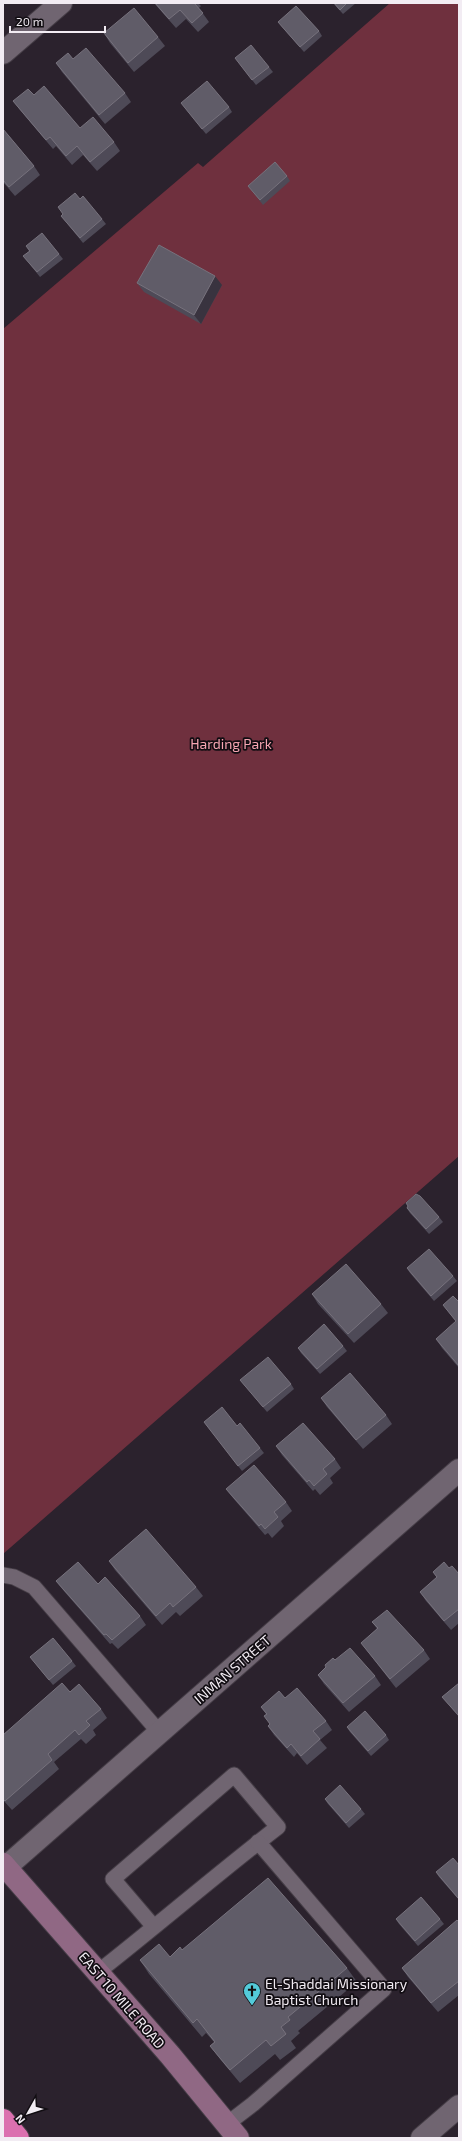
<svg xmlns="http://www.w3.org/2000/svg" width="462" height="2141" viewBox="0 0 462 2141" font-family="'Exo 2',sans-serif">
<rect width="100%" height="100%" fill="#2b222d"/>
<!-- green -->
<polygon fill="#6f303e" points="390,3 459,3 459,1156 3,1554 3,329 198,163 203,167"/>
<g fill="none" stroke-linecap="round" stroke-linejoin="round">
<defs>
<g id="service">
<polyline points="3,1575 14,1577 34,1587 159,1732"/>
<path d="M 98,1972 C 158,1925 217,1874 278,1827 L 234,1775 L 113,1879 L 154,1927"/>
<polyline points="227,2124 253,2104 384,1989 258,1842"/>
</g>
<g id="minor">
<polyline points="3,53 61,3"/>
<polyline points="6,1867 459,1470"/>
<polyline points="422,2138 459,2106"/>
</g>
<polyline id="secondary" points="3,1864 170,2055 238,2138"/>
<polyline id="motorway" points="3,2120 18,2138"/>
</defs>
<!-- service casing -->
<use href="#service" stroke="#453d46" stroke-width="17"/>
<!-- minor casing -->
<use href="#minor" stroke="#453d46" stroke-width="24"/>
<!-- secondary casing -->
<use href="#secondary" stroke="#453d46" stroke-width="24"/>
<!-- motorway casing -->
<use href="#motorway" stroke="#453d46" stroke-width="24"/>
<!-- service -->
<use href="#service" stroke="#706571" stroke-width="15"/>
<!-- minor -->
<use href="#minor" stroke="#706571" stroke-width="22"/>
<!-- secondary -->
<use href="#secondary" stroke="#906884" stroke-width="22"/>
<!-- motorway -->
<use href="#motorway" stroke="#db70af" stroke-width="22"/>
</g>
<!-- wall -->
<g fill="#4e4a57">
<polygon points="154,3 198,3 201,6 199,8 209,22 198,32 186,19 176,28"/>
<polygon points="333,3 356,3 343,14"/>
<polygon points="278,22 319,31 322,36 304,52 282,27"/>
<polygon points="104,33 158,37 165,46 134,72 110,43"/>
<polygon points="235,58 269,67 273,72 256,85"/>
<polygon points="73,59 125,93 131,102 105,124 62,72 56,63"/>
<polygon points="34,95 80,128 114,142 120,151 97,171 83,155 72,165 56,146 53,149 20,110 13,101"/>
<polygon points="181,103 229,107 232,112 206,134"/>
<polygon points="3,129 34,166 40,175 15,196 3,182"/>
<polygon points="287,176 290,181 263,205 248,186"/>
<polygon points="58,207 102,219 106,224 83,243 61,216 63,214"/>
<polygon points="26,246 59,254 63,259 40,277 23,256 29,251"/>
<polygon points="137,283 222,285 201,324 144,292"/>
<polygon points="408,1206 439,1217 443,1222 429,1234 410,1213 407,1208"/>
<polygon points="407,1268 453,1276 457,1281 434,1301 410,1273"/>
<polygon points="312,1294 381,1304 388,1313 354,1343 318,1304"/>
<polygon points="459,1302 459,1368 442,1348 436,1339 456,1322 443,1305"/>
<polygon points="343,1346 347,1351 320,1374 301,1353 298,1348"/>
<polygon points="240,1380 291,1384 294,1389 267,1412"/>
<polygon points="321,1398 386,1415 392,1424 363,1449 327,1407"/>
<polygon points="204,1422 260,1448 264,1453 242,1471"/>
<polygon points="276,1446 335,1459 341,1468 330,1478 333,1483 320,1495 315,1489 313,1491 282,1455"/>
<polygon points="226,1489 286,1502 292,1511 281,1521 284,1526 272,1538 268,1533 265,1535 233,1498"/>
<polygon points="109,1561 196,1587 203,1596 180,1616 176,1612 162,1625 115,1570"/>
<polygon points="449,1568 459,1574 459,1623 451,1630 426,1601 420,1592 437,1578 433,1572"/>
<polygon points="56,1581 98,1584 140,1616 146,1625 118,1649 112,1643 110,1644 63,1590"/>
<polygon points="372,1622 424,1650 430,1659 396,1688 361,1643 377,1629"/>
<polygon points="30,1657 72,1661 76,1666 53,1685"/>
<polygon points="318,1675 375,1676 381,1685 349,1712 324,1684"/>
<polygon points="459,1683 459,1717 442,1697"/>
<polygon points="70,1692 101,1709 107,1718 93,1730 96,1735 86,1744 81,1739 54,1762 59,1769 12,1810 3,1800 3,1735"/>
<polygon points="285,1698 326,1721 332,1730 320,1740 327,1748 307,1765 297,1753 294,1757 274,1735 268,1726 270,1724 264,1716 266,1714 261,1707"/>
<polygon points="347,1727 386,1735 389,1740 371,1756 350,1732"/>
<polygon points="325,1799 361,1809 365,1814 349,1828 328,1804"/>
<polygon points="459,1865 459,1900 439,1877 436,1872"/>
<polygon points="396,1919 440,1919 444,1924 418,1946 399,1924"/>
<polygon points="459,1922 459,1995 438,2012 408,1977 402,1968"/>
<polygon points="182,1950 347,1968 357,1982 298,2031 300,2033 291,2041 296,2048 280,2060 275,2054 240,2083 220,2059 210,2046 214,2042 206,2033 202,2037 149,1974 140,1960 170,1957"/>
</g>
<!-- shaded-wall -->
<polygon fill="#39333f" points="215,276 222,285 201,324 194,315"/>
<!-- building -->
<g fill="#605c68" stroke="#77727d">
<polygon points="155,3 194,3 203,13 192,23 180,10 169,19"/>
<polygon points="334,3 347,3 340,10"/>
<polygon points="296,6 319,31 300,47 278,22"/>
<polygon points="134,8 158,37 128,63 104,33"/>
<polygon points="251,45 269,67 252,80 235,58"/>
<polygon points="86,48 125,93 99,115 56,63 68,53 73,59"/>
<polygon points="207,81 229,107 202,129 181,103"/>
<polygon points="44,86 80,128 93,117 114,142 90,162 77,146 66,156 50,137 46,140 13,101 28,89 34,95"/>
<polygon points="3,129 34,166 9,187 3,180"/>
<polygon points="275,162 287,176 260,200 248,186"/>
<polygon points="75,193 80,199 83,196 102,219 80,238 61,216 63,214 58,207"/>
<polygon points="42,233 59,254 37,272 23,256 30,251 26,246"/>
<polygon points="159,245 215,276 194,315 137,283"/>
<polygon points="416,1194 420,1196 439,1217 426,1229 407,1208 408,1206 406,1203"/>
<polygon points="429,1249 453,1276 431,1296 407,1268"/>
<polygon points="346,1264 381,1304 348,1334 312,1294"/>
<polygon points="453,1296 459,1302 459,1366 436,1339 456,1321 443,1305"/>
<polygon points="324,1324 343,1346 317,1369 298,1348"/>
<polygon points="268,1357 291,1384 263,1407 240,1380"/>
<polygon points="350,1373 386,1415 356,1440 321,1398"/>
<polygon points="222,1407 237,1426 240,1423 260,1448 238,1466 204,1422"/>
<polygon points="303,1423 335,1459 323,1469 327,1474 314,1486 309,1480 307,1482 276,1446"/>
<polygon points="254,1465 286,1502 274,1512 278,1517 265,1529 261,1524 259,1526 226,1489"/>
<polygon points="146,1529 196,1587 173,1607 170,1603 156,1616 109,1561"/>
<polygon points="78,1562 98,1584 105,1577 140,1616 112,1640 106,1634 104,1635 56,1581"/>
<polygon points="444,1562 449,1568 452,1566 459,1574 459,1609 444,1621 420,1592 437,1577 433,1572"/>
<polygon points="387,1610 424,1650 390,1679 361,1643 378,1628 372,1622"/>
<polygon points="53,1638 72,1661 49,1680 30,1657"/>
<polygon points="350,1648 375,1676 343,1703 318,1675 326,1667 325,1665 333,1658 335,1660"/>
<polygon points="62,1683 70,1692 79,1684 101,1709 86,1721 90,1725 79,1735 75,1730 48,1754 52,1760 5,1801 3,1799 3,1735"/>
<polygon points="459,1683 459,1716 442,1697"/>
<polygon points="297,1688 326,1721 313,1731 320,1739 301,1756 291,1744 287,1748 268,1726 270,1724 264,1716 267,1714 261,1707 279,1691 285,1698"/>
<polygon points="365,1711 386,1735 368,1751 347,1727"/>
<polygon points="340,1785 361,1809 346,1823 325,1799"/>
<polygon points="453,1858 459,1865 459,1897 458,1898 436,1872"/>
<polygon points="268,1878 347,1968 288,2017 290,2020 281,2027 286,2034 271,2046 266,2040 230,2070 210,2046 215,2042 197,2019 193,2023 140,1960 159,1944 170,1957 180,1947 182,1950"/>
<polygon points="421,1897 440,1919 415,1941 396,1919"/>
<polygon points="457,1920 459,1922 459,1981 431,2003 402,1968"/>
</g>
<!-- icons -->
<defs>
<symbol id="church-pin" viewBox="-11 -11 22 30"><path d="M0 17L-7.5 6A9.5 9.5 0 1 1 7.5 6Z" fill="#53cbda" stroke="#110d12"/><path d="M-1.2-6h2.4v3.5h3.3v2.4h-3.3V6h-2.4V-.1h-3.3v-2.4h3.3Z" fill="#111"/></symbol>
</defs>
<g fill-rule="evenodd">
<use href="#church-pin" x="242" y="1981" width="20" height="27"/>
</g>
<g text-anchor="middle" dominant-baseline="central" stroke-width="3.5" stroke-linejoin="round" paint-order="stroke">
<!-- park labels -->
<g font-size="14" fill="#f6a5b2" stroke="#110d12">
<text x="231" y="743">Harding Park</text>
</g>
<!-- street labels -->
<g font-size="14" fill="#f2ecf3" stroke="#110d12">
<text transform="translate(232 1669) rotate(-41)">INMAN STREET</text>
<text transform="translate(122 2000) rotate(49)">EAST 10 MILE ROAD</text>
</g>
<!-- poi labels -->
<g font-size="14" fill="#f2ecf3" stroke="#110d12" text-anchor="start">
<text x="265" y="1983">El-Shaddai Missionary<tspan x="265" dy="16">Baptist Church</tspan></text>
</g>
</g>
<!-- border -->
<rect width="462" height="2141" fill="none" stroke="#f2ecf3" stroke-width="8"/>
<!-- north arrow -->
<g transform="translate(28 2113) rotate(231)" stroke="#110d12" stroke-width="3" paint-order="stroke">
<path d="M0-3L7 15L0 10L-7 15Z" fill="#f2ecf3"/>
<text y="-6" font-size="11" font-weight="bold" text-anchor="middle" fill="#f2ecf3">N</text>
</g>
<!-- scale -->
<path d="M10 26v6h95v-6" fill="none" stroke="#f2ecf3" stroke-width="2"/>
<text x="16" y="26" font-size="12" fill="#f2ecf3" stroke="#110d12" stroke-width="3" paint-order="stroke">20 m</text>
</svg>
